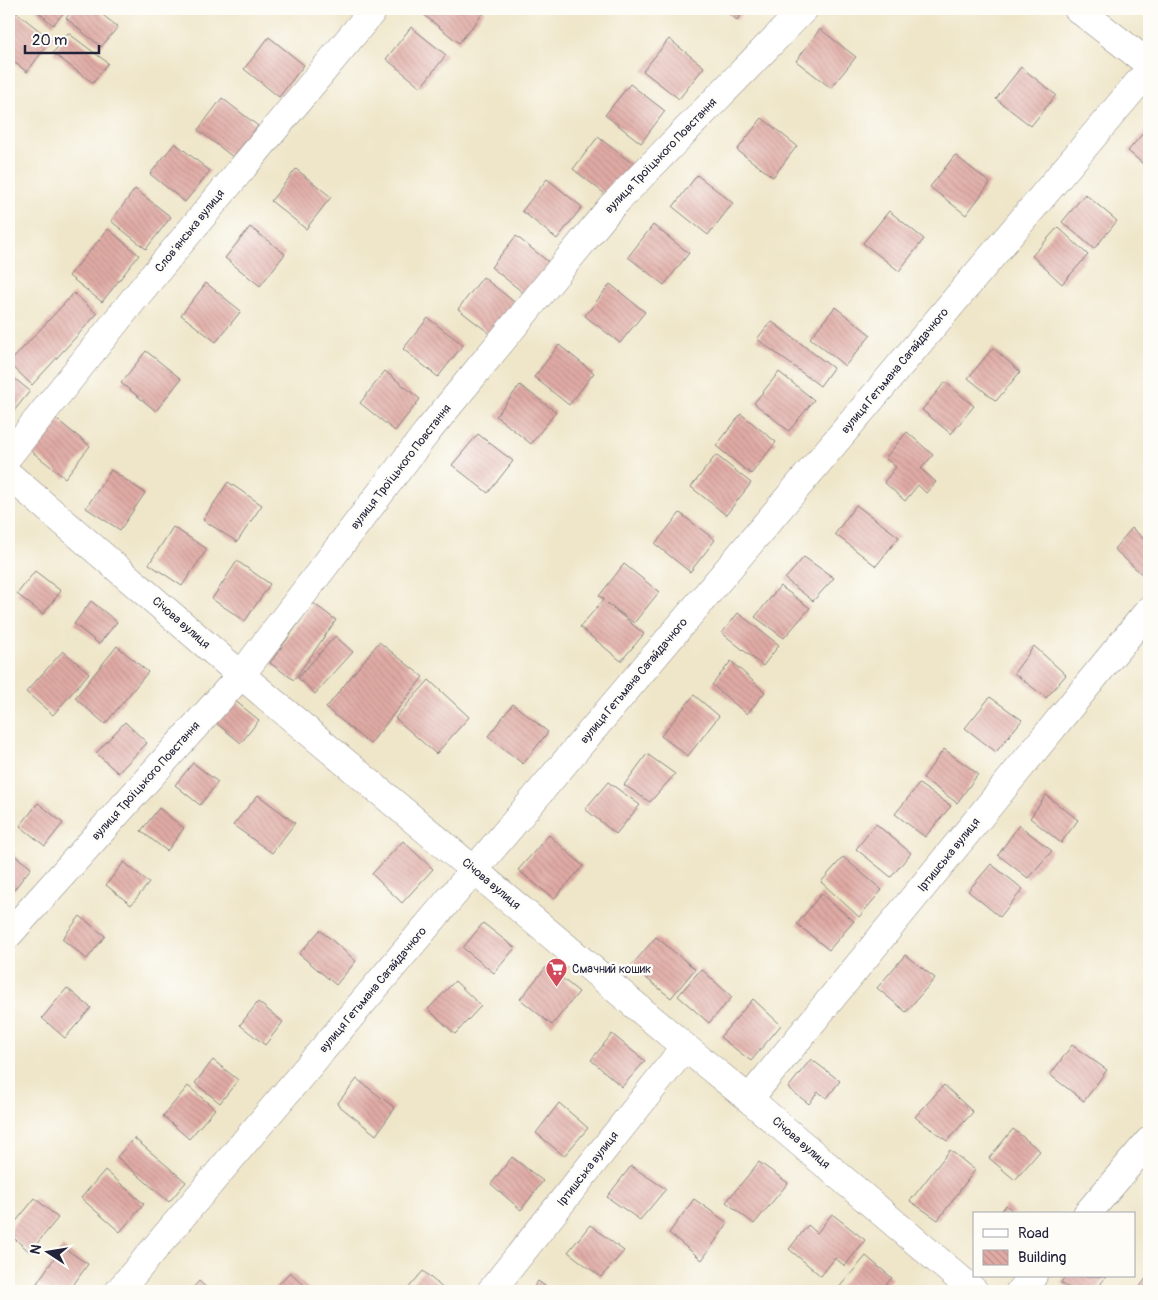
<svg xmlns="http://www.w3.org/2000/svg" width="1158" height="1300" viewBox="0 0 1158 1300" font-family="Pangolin,sans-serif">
<defs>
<pattern id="building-back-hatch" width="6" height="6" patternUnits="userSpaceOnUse" patternTransform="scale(1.25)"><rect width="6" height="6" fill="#e0aaa4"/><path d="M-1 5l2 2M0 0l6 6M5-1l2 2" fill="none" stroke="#c0928e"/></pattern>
</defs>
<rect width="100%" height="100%" fill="#fdfcf7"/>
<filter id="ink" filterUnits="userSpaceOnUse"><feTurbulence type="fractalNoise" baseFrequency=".02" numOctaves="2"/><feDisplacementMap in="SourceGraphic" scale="10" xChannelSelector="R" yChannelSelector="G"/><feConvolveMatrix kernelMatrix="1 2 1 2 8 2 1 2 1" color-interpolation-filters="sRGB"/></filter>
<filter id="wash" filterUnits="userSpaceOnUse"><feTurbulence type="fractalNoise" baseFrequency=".0096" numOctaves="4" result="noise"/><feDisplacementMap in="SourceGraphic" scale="20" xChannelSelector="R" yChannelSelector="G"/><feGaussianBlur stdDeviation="1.12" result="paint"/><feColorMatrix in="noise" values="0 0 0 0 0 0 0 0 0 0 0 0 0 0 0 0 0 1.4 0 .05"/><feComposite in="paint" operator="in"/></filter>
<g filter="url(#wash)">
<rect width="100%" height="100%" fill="#efe6c9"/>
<g id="blocks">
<!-- building -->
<g fill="url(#building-back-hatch)">
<polygon points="35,9 67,9 53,25"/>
<polygon points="74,9 95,9 118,27 101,47 66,18"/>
<polygon points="429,9 481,9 485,11 459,43 424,15"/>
<polygon points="723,9 745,9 737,20"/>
<polygon points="16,12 51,40 27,72 9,58 9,22"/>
<polygon points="411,27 446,55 421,87 386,59"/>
<polygon points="820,29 856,57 831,88 796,61"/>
<polygon points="68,33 108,63 93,83 53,53"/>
<polygon points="269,37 304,65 279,97 244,69"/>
<polygon points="669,39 704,67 679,99 643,71"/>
<polygon points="1021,67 1056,95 1031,126 996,99"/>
<polygon points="630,84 665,111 641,143 605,115"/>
<polygon points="222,98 258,126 233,157 198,130"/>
<polygon points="762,118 797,146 773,177 737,150"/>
<polygon points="1149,126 1149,169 1128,151"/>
<polygon points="598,137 634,165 609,197 573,169"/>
<polygon points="175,143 210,171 185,202 150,174"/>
<polygon points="955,155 990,183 966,215 930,187"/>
<polygon points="296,169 331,197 306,229 271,201"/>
<polygon points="697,175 733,203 708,235 673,207"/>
<polygon points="547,179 582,207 557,239 522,211"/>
<polygon points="135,189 171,217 146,249 111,221"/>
<polygon points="1085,194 1117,221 1094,249 1062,222"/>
<polygon points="889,211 924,239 899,271 863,243"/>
<polygon points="653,225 689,253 664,285 628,257"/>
<polygon points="250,227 285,254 260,286 225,258"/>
<polygon points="1058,227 1088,255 1062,284 1032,256"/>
<polygon points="108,229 139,255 102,302 69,276"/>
<polygon points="516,236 551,264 526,295 491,267"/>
<polygon points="483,277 518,305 493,336 458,309"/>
<polygon points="206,283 241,311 216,342 181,315"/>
<polygon points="610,284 645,312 620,343 585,316"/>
<polygon points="74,293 97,314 32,385 9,363"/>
<polygon points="835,307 871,335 845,366 810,338"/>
<polygon points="428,318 463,345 438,377 403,349"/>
<polygon points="771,321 833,368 820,386 757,339"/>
<polygon points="559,345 594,373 569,405 534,377"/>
<polygon points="993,348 1020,372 996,401 968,378"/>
<polygon points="146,351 181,379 156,411 121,383"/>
<polygon points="385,371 420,399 395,431 360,403"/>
<polygon points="779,372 814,400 789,431 754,403"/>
<polygon points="9,374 30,391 9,417"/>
<polygon points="945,382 974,406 951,434 922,410"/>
<polygon points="520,385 556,412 531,444 496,416"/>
<polygon points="741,414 776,442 751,474 716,446"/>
<polygon points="55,418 90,446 65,478 30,450"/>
<polygon points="907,432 933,455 921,469 936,482 926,493 918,485 905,501 884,482 896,467 885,458"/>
<polygon points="478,434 513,461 488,493 452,465"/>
<polygon points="716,455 751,483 726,515 691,487"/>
<polygon points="111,470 145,493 120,530 86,508"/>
<polygon points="228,482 262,505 237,542 203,520"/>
<polygon points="856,505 899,537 876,566 835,534"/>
<polygon points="680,513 715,540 690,572 655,544"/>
<polygon points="173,527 207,549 182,586 149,564"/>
<polygon points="1132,528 1149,544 1149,570 1144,576 1114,549"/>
<polygon points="804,557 834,578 813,601 785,579"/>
<polygon points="237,561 270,584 245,621 212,599"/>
<polygon points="624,564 659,592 634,623 607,603 644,634 621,661 580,627 604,599 599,596"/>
<polygon points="35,571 61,591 43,614 17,594"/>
<polygon points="780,586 810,608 784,638 755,617"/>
<polygon points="91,601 117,622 99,644 74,624"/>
<polygon points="313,603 336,620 294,680 270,663"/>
<polygon points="738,613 779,645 763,666 722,633"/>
<polygon points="335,636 353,652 315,694 298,678"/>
<polygon points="379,642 423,677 370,744 326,708"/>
<polygon points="117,646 148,672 105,724 75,698"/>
<polygon points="1034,646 1066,675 1046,698 1014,673"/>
<polygon points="63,651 89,673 53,715 26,692"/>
<polygon points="731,661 765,692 747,714 712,685"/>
<polygon points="429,680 469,717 436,754 395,718"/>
<polygon points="694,695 719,716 688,756 661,736"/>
<polygon points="990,697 1022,720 996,752 965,728"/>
<polygon points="234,700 259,720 241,743 216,723"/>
<polygon points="513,704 548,732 523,764 488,736"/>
<polygon points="125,722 147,743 118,773 96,753"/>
<polygon points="944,749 978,774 957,803 923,778"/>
<polygon points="647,754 675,774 650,802 624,785"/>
<polygon points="193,763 218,782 200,805 175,785"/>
<polygon points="608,782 640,805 616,834 585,809"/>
<polygon points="919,784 951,806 925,837 895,814"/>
<polygon points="258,795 295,823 272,853 233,825"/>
<polygon points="1046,795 1078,820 1061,843 1030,818"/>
<polygon points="38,803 63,823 45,846 20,826"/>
<polygon points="159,808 184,828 167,851 141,831"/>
<polygon points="876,824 911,853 891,877 856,849"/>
<polygon points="1019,825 1052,851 1028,878 998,855"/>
<polygon points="549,835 583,866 554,899 518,870"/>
<polygon points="403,841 433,869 402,903 372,874"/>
<polygon points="9,851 31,868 13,891 9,888"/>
<polygon points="843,857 882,890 859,917 821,882"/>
<polygon points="124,862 149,883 131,905 106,885"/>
<polygon points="991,864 1023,889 1000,917 968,891"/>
<polygon points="821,894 854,921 829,950 797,924"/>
<polygon points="80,916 105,936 87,959 62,939"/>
<polygon points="483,923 515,948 494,973 463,948"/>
<polygon points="320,930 356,961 336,985 299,954"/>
<polygon points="656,937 695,969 671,998 631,966"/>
<polygon points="905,955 935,978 906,1012 877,988"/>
<polygon points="547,966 579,992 552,1025 520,999"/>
<polygon points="701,969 732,997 709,1023 678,996"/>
<polygon points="455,981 481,1006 455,1034 428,1009"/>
<polygon points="67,988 91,1008 65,1038 42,1018"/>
<polygon points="753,999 781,1025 751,1061 720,1037"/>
<polygon points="258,1002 283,1022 265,1045 240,1025"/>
<polygon points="612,1034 645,1061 622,1087 591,1060"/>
<polygon points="1072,1045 1107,1070 1084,1101 1050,1075"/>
<polygon points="811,1059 840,1081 827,1098 818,1092 809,1104 788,1088"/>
<polygon points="213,1060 238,1080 220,1103 195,1083"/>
<polygon points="357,1079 395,1108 376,1135 337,1104"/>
<polygon points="944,1085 973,1112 947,1141 915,1117"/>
<polygon points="188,1086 215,1109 189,1139 163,1116"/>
<polygon points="559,1103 588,1128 564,1156 536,1133"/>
<polygon points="1013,1129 1040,1151 1015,1180 989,1158"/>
<polygon points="134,1138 186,1182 169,1202 117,1157"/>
<polygon points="950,1150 975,1170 938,1220 910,1201"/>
<polygon points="512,1157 543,1181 521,1210 491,1184"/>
<polygon points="759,1162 788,1183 754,1224 726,1202"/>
<polygon points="631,1166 666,1189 640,1220 607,1197"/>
<polygon points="105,1170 144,1204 120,1232 81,1198"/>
<polygon points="35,1198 58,1218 30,1252 9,1234 9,1230"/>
<polygon points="694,1199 728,1223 702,1260 669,1233"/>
<polygon points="1006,1205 1016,1214 999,1214"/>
<polygon points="832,1214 865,1240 845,1266 835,1258 821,1276 789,1249 808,1225 817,1233"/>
<polygon points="590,1225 624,1251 601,1277 568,1252"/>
<polygon points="62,1247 88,1264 69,1291 49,1291 37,1283"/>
<polygon points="866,1256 892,1278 880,1291 836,1291"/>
<polygon points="423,1271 446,1291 406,1291"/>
<polygon points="290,1272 310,1290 309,1291 272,1291"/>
<polygon points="1149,1274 1149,1291 1137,1291"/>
<polygon points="1065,1276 1106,1276 1096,1291 1074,1291 1061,1283"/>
<polygon points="199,1281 210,1291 190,1291"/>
<polygon points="538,1281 552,1291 531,1291"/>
</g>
</g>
</g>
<g filter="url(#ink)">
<use href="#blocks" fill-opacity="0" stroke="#888482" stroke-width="1"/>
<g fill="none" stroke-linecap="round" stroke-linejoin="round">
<defs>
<g id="minor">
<polyline points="1078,9 1149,64"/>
<polyline points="9,455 138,294 374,9"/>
<polyline points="9,475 241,675 685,1047 749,1099 974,1291"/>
<polyline points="9,934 241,675 427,432 611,207 804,9"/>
<polyline points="749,1099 1149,610"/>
<polyline points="1087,1214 1149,1141"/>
<polyline points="119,1291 1149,70"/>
<polyline points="491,1291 685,1047"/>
<polyline points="1020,1291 1033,1276"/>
</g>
</defs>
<!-- minor casing -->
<use href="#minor" stroke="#888482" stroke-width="29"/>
<!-- minor -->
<use href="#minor" stroke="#fff" stroke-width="28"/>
</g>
</g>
<!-- icons -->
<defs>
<symbol id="supermarket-pin" viewBox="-11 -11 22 30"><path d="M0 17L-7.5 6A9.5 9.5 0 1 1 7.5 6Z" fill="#d1495b" stroke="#fdfcf7"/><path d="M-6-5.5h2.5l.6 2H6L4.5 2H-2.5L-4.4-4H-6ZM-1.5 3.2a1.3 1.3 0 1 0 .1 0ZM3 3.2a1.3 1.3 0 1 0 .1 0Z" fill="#fff"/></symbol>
</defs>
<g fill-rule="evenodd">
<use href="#supermarket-pin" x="544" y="956" width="25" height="34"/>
</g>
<g text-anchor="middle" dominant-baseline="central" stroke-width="5" stroke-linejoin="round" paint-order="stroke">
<!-- street labels -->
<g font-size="12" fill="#22223b" stroke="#fdfcf7">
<text transform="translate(661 156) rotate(-46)">вулиця Троїцького Повстання</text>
<text transform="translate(190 231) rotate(-51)">Словʼянська вулиця</text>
<text transform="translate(895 371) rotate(-50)">вулиця Гетьмана Сагайдачного</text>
<text transform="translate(401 467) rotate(-52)">вулиця Троїцького Повстання</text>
<text transform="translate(181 623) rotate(41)">Січова вулиця</text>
<text transform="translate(634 681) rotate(-50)">вулиця Гетьмана Сагайдачного</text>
<text transform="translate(146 781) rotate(-48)">вулиця Троїцького Повстання</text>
<text transform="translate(949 855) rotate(-51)">Іртишська вулиця</text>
<text transform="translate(491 884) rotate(40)">Січова вулиця</text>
<text transform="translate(373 990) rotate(-50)">вулиця Гетьмана Сагайдачного</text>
<text transform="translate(801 1143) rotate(41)">Січова вулиця</text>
<text transform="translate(588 1169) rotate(-52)">Іртишська вулиця</text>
</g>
<!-- poi labels -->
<g font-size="12" fill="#22223b" stroke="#fdfcf7" text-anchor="start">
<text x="572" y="969">Смачний кошик</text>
</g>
</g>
<!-- margin -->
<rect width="1158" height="1300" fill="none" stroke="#fdfcf7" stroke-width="30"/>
<!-- legend -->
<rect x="973" y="1212" width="162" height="65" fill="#fdfcf7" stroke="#a5a5ac"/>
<rect x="983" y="1229" width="25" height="8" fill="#ffffff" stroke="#a5a5ac"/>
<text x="1018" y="1238" font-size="15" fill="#22223b">Road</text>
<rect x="983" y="1250" width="25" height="15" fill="url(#building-back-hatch)" stroke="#a5a5ac"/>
<text x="1018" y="1262" font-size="15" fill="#22223b">Building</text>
<!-- north arrow -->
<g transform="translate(48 1252) rotate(282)" stroke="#fdfcf7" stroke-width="4" paint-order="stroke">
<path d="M0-4L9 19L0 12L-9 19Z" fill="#22223b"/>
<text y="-8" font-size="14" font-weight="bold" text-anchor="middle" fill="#22223b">N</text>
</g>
<!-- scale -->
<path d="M25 45v8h74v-8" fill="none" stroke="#22223b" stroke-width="2.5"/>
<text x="32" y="45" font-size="15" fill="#22223b" stroke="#fdfcf7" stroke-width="4" paint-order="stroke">20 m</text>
</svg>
